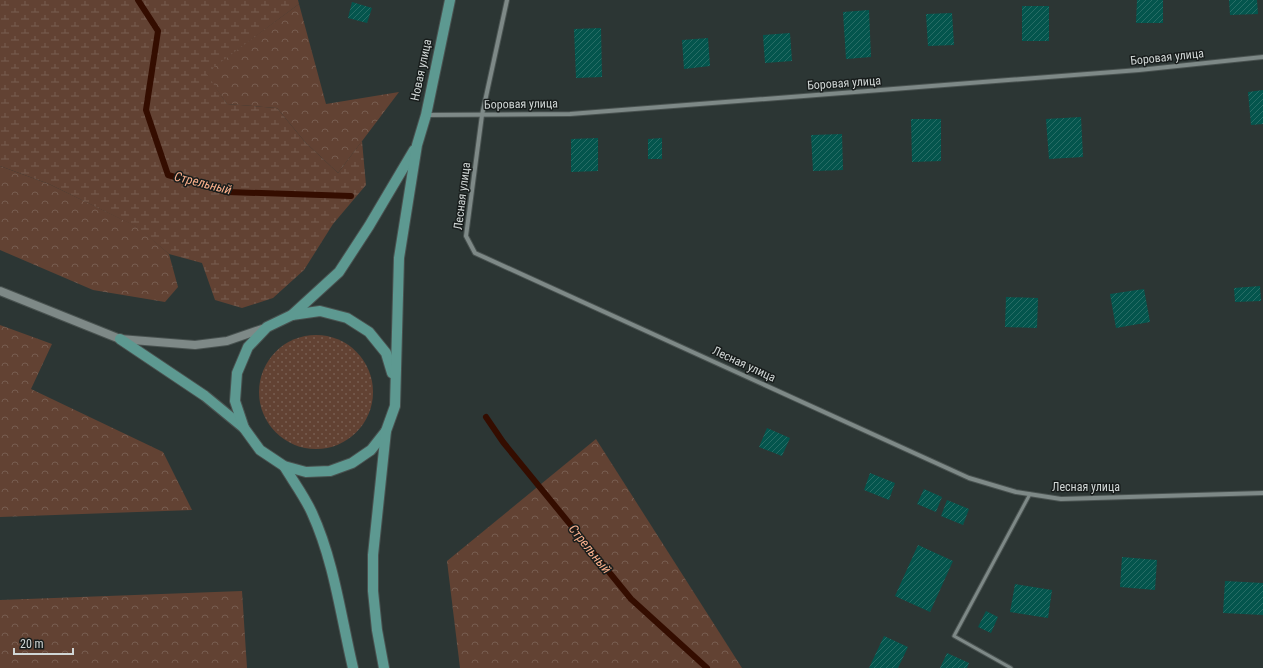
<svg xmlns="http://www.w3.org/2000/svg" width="1263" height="668" viewBox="0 0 1263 668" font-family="'Roboto Condensed',sans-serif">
<defs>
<pattern id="grass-dots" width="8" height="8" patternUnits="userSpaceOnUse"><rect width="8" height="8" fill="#624233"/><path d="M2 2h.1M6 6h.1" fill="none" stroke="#775d50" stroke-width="1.8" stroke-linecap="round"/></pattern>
<pattern id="forest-crowns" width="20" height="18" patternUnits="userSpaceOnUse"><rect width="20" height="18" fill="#624233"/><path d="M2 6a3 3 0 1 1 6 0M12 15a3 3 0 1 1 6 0" fill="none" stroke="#775d50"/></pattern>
<pattern id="wetland-marsh" width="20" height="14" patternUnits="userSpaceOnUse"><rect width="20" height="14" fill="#624233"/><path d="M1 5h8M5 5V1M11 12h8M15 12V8" fill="none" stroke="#775d50"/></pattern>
<pattern id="building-hatch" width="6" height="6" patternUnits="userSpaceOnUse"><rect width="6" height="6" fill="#04554d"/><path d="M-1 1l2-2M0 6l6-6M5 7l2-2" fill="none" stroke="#286d66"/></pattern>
</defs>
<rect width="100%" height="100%" fill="#2c3634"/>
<!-- grass -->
<circle fill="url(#grass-dots)" cx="316" cy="392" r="57"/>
<!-- forest -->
<g fill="url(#forest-crowns)">
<polygon points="299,4 326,104 399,92 338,173 305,142 277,108 227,104 205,73"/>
<polygon points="0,166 49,184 138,227 169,254 178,287 165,302 93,290 0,250"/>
<polygon points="0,325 52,344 31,389 163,452 192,510 0,517"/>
<polygon points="596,439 742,668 460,668 447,561"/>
<polygon points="242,591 247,668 0,668 0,600"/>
</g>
<!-- wetland -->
<polygon fill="url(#wetland-marsh)" points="0,0 298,0 299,4 206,73 227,104 277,108 305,142 338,173 362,141 366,185 333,224 304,270 273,298 242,308 215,300 202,263 169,254 137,227 49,184 0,166"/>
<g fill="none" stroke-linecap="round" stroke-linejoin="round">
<!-- stream -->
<g stroke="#340d00" stroke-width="6">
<polyline points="138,0 158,31 146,110 168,175 227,192 351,196"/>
<polyline points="486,417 503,442 631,599 707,668"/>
</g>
</g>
<!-- building -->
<g fill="url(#building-hatch)">
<polygon points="1137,0 1163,0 1163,23 1136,23"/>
<polygon points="1229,0 1257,0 1258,14 1230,15"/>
<polygon points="352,2 372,8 367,23 348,18"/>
<rect x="1022" y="6" width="27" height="35"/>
<polygon points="869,10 871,57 846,59 843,12"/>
<polygon points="952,13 954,45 928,46 926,14"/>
<polygon points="601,28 602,77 576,78 574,29"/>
<polygon points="790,33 792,61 765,63 763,35"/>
<polygon points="708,38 710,66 684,69 682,40"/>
<polygon points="1263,90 1263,124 1251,125 1248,92"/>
<polygon points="1081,117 1083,157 1049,159 1046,119"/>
<polygon points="911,119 941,119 941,161 912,162"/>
<polygon points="842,134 843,170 813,171 811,135"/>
<polygon points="598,138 598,171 571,172 571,139"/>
<polygon points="662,138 662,159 648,159 648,139"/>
<polygon points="1260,286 1261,301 1235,302 1234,288"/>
<polygon points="1144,289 1150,322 1116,328 1110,294"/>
<polygon points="1006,297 1038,298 1037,328 1005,327"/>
<polygon points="767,428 790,438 782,456 759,447"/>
<polygon points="870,473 895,483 889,500 864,490"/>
<polygon points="924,489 942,497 936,512 917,504"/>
<polygon points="947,500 969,509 963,525 941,516"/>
<polygon points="918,545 953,561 930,612 895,596"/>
<polygon points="1122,557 1157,560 1155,590 1120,587"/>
<polygon points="1225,581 1263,583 1263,615 1223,613"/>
<polygon points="1015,584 1052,590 1048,618 1010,612"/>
<polygon points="986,611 998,617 991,633 978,627"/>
<polygon points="884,636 908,647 898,668 869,668"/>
<polygon points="947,653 969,663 967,668 940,668"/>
</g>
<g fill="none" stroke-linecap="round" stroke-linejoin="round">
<defs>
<polyline id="lane" points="1011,668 954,636 1030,494"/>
<g id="street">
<polyline points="507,0 482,115 466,236 475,253 969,478 1016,492 1061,499 1263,493"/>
<polyline points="426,115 570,114 1139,70 1263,57"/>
</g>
<polyline id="secondary" points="0,291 120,339 195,345 227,341 265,328"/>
<g id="primary">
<polyline points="292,315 320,311 347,318 369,332 386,353 392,373"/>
<polyline points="120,339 205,396 244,428 260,450 284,466 306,472 330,471 352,463 371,450 386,431"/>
<polyline points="244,428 235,401 237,373 248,347 267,327 292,315 339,272 369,226 414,150"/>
<path d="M 284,466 C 293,481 305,497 312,513 C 334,561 341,617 353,668"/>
<polyline points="384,668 377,630 373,591 373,555 386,431 395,406 399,258 417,145 426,115 450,0"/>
</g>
</defs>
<!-- lane casing -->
<use href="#lane" stroke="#495250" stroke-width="5"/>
<!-- street casing -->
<use href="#street" stroke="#495250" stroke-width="6"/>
<!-- secondary casing -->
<use href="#secondary" stroke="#495250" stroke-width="10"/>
<!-- primary casing -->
<use href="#primary" stroke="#495250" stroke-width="12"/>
<!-- lane -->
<use href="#lane" stroke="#7e8987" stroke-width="3"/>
<!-- street -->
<use href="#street" stroke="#7e8987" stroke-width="4"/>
<!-- secondary -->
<use href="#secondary" stroke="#7e8987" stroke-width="8"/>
<!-- primary -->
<use href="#primary" stroke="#5d9991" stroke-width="10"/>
</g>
<g text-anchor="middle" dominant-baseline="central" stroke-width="3" stroke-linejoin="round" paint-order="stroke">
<!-- street labels -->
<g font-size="12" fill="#d0d6d5" stroke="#181d1c">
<text transform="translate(1167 57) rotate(-6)">Боровая улица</text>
<text transform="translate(421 70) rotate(-78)">Новая улица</text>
<text transform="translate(844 83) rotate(-4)">Боровая улица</text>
<text transform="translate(521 104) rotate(-1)">Боровая улица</text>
<text transform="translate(462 196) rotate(-83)">Лесная улица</text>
<text transform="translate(744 364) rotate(25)">Лесная улица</text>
<text x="1086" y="487">Лесная улица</text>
</g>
<!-- water labels -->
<g font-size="13" font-style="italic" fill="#fbb08c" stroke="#181d1c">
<text transform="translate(203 183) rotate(14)">Стрельный</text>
<text transform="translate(590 549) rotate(51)">Стрельный</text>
</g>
</g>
<!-- scale -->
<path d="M14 648v6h59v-6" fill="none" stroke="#d0d6d5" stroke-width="2"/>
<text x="20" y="648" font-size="12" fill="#d0d6d5" stroke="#181d1c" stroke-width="3" paint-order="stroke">20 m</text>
</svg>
